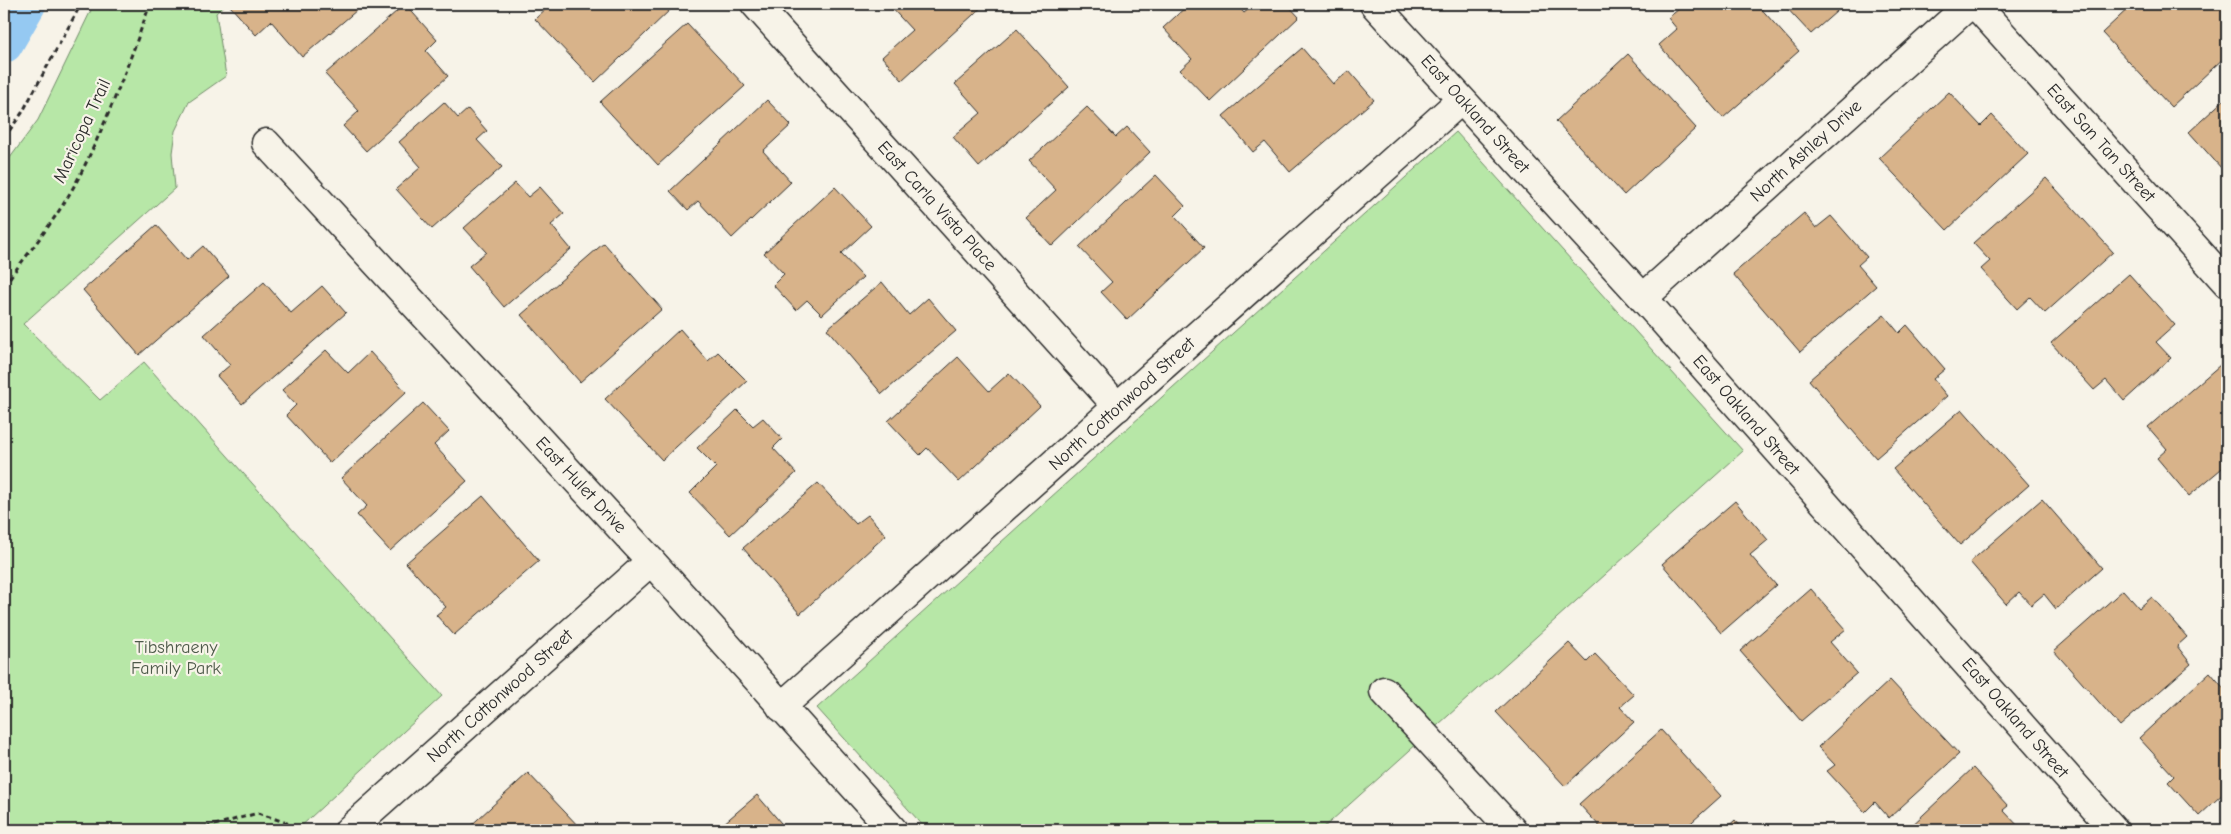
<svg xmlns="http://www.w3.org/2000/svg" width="2231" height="834" viewBox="0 0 2231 834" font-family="'Comic Neue',sans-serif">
<rect width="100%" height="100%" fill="#f7f3e8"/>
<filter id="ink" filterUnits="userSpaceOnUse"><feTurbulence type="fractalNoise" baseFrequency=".02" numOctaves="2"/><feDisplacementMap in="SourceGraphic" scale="10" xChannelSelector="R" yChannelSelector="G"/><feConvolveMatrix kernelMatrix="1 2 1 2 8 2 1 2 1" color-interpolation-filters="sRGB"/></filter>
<g filter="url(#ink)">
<!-- green -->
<g fill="#b7e7a7" stroke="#718969">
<polygon points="94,4 226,4 216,13 226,76 189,102 175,131 172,153 175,188 23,324 100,400 144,362 442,696 297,830 4,830 4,166 38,120"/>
<polygon points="1456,132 1743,451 1321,830 927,830 817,708"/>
</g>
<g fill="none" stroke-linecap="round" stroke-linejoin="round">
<!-- canal -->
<polyline stroke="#95c9f2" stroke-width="38" points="4,44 27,4"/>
</g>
<!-- building -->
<g fill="#d8b38a" stroke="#2b2b2b">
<polygon points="233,4 364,4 302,57 271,21 256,35 230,6"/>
<polygon points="405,4 437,40 426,51 448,76 366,151 343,126 359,111 325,74"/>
<polygon points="551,4 670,4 673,7 595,82 535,19"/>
<polygon points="888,4 985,4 902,80 882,57 912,30"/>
<polygon points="1189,4 1236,4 1244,13 1255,4 1287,4 1299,17 1210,101 1180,70 1192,59 1163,28"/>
<polygon points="1685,4 1757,4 1799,51 1723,118 1659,45 1677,29 1668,18"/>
<polygon points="1783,4 1845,4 1811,34"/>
<polygon points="2133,4 2227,4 2227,26 2225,28 2227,31 2227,55 2171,107 2102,33"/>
<polygon points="687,24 745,86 658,165 600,102"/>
<polygon points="1017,29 1069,87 979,167 953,137 981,113 955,84"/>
<polygon points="1302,48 1333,84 1349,71 1374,100 1290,172 1265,142 1253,152 1223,116"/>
<polygon points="1628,54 1696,128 1624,195 1556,121"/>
<polygon points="1949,92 1981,126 1992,115 2028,154 1947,230 1879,158"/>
<polygon points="2227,97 2227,169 2225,167 2222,169 2189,132"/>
<polygon points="767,100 791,125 763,151 791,182 732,238 698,201 688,210 670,191"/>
<polygon points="444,102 458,118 468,109 487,131 477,140 502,167 432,229 396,189 421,167 399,142"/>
<polygon points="1087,107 1116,137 1127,127 1150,152 1052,246 1026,218 1056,190 1029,161"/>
<polygon points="1156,175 1185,206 1175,216 1204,248 1127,320 1101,292 1112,282 1079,247"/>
<polygon points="2046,178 2113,252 2045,313 2030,297 2017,309 1981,269 1990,261 1973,243"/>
<polygon points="515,183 528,197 540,187 564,214 551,225 571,249 504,307 469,266 486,252 464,228"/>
<polygon points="835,187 871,226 841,254 863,277 822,315 807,300 796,310 773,285 784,274 764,253"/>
<polygon points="1804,213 1816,228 1831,216 1867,257 1858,265 1876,286 1800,352 1733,274"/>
<polygon points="156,225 187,260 203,246 229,276 139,355 83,290"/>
<polygon points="604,243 662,309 580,382 521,315"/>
<polygon points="2129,274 2175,325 2156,342 2171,358 2124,401 2106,380 2094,390 2051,343"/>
<polygon points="264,282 291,313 322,286 346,313 242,404 217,376 230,365 204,335"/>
<polygon points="882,282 909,315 928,298 956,331 882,394 827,329"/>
<polygon points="1884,315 1899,333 1907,325 1945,369 1933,379 1947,396 1876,458 1809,380"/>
<polygon points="680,329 708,361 718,352 747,381 662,460 605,399"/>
<polygon points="326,350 348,373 370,352 406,392 330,463 286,415 296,405 282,390"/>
<polygon points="958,357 989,391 1009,373 1040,406 959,482 927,448 920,455 888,421"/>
<polygon points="2220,365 2227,373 2227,464 2189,496 2157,458 2167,449 2148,427"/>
<polygon points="423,403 449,431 434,445 467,481 390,551 357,515 367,506 341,478"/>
<polygon points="1962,409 2029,485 1960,545 1893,469"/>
<polygon points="737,410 753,426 763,418 782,439 773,448 796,473 730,535 690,493 716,467 697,448"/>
<polygon points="818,483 856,524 868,515 886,535 800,614 743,548"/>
<polygon points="483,496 539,561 454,635 436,615 446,607 406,563"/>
<polygon points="2042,499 2102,568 2056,609 2044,594 2031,605 2019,592 2006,604 1970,562"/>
<polygon points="1735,501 1768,540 1750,555 1776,585 1721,633 1662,564"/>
<polygon points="1811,589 1846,629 1830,642 1857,673 1801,721 1740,651"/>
<polygon points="2123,590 2139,608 2152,597 2187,637 2177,646 2191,664 2120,726 2054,651"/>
<polygon points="1569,643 1587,662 1595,654 1634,695 1620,707 1634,722 1565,786 1496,712"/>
<polygon points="2210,672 2227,692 2227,790 2199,816 2168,782 2174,776 2139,738"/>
<polygon points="1890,680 1959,754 1889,818 1875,802 1865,812 1827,771 1835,765 1818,747"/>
<polygon points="1661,730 1721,796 1683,830 1633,830 1631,828 1628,830 1603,830 1579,804"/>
<polygon points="1973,768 2008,806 2003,810 2022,830 1907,830"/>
<polygon points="528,773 582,830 466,830"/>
<polygon points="757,795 787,830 716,830"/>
<polygon points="2227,819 2227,830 2215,830"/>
<polygon points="1735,820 1744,830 1724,830"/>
</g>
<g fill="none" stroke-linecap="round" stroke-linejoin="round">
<defs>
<g id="street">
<polyline points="755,4 1118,407"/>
<polyline points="1374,4 1643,298 2114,830"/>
<polyline points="1975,4 2227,283"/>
<polyline points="266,143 651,561 893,830"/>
<polyline points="1643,298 1970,4"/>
<polyline points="1384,691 1512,830"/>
<polyline points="781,707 1461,100"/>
<polyline points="349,830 651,561"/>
</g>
</defs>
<!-- street casing -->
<use href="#street" stroke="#2b2b2b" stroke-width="31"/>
<!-- path -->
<g stroke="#2b2b2b" stroke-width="3" stroke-dasharray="5 4" stroke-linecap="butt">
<polyline points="4,138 22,113 81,4"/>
<path d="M 4,285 C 31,250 61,213 81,173 C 108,119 130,61 150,4"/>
<polyline points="197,830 258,813 290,824 300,830"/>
</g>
<!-- street -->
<use href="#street" stroke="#f7f3e8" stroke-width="28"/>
</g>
</g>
<g text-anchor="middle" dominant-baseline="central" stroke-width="4.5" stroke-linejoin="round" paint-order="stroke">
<!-- street labels -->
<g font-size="18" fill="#2b2b2b" stroke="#f7f3e8">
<text transform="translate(1475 114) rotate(48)">East Oakland Street</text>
<text transform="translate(82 131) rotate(-65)">Maricopa Trail</text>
<text transform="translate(2101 143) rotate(48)">East San Tan Street</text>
<text transform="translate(1806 151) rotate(-42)">North Ashley Drive</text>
<text transform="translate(937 206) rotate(48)">East Carla Vista Place</text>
<text transform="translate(1122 404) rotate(-42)">North Cottonwood Street</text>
<text transform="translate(1746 415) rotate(49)">East Oakland Street</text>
<text transform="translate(581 485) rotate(47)">East Hulet Drive</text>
<text transform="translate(500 696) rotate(-42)">North Cottonwood Street</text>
<text transform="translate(2015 718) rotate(49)">East Oakland Street</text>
</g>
<!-- park labels -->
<g font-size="18" fill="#4e5a4a" stroke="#f7f3e8">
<text x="176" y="647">Tibshraeny<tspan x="176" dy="21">Family Park</tspan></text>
</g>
</g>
<!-- margin -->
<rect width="2231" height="834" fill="none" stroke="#f7f3e8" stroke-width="20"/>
<rect x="10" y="10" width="2211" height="814" fill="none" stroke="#2b2b2b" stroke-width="2" filter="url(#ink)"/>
</svg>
